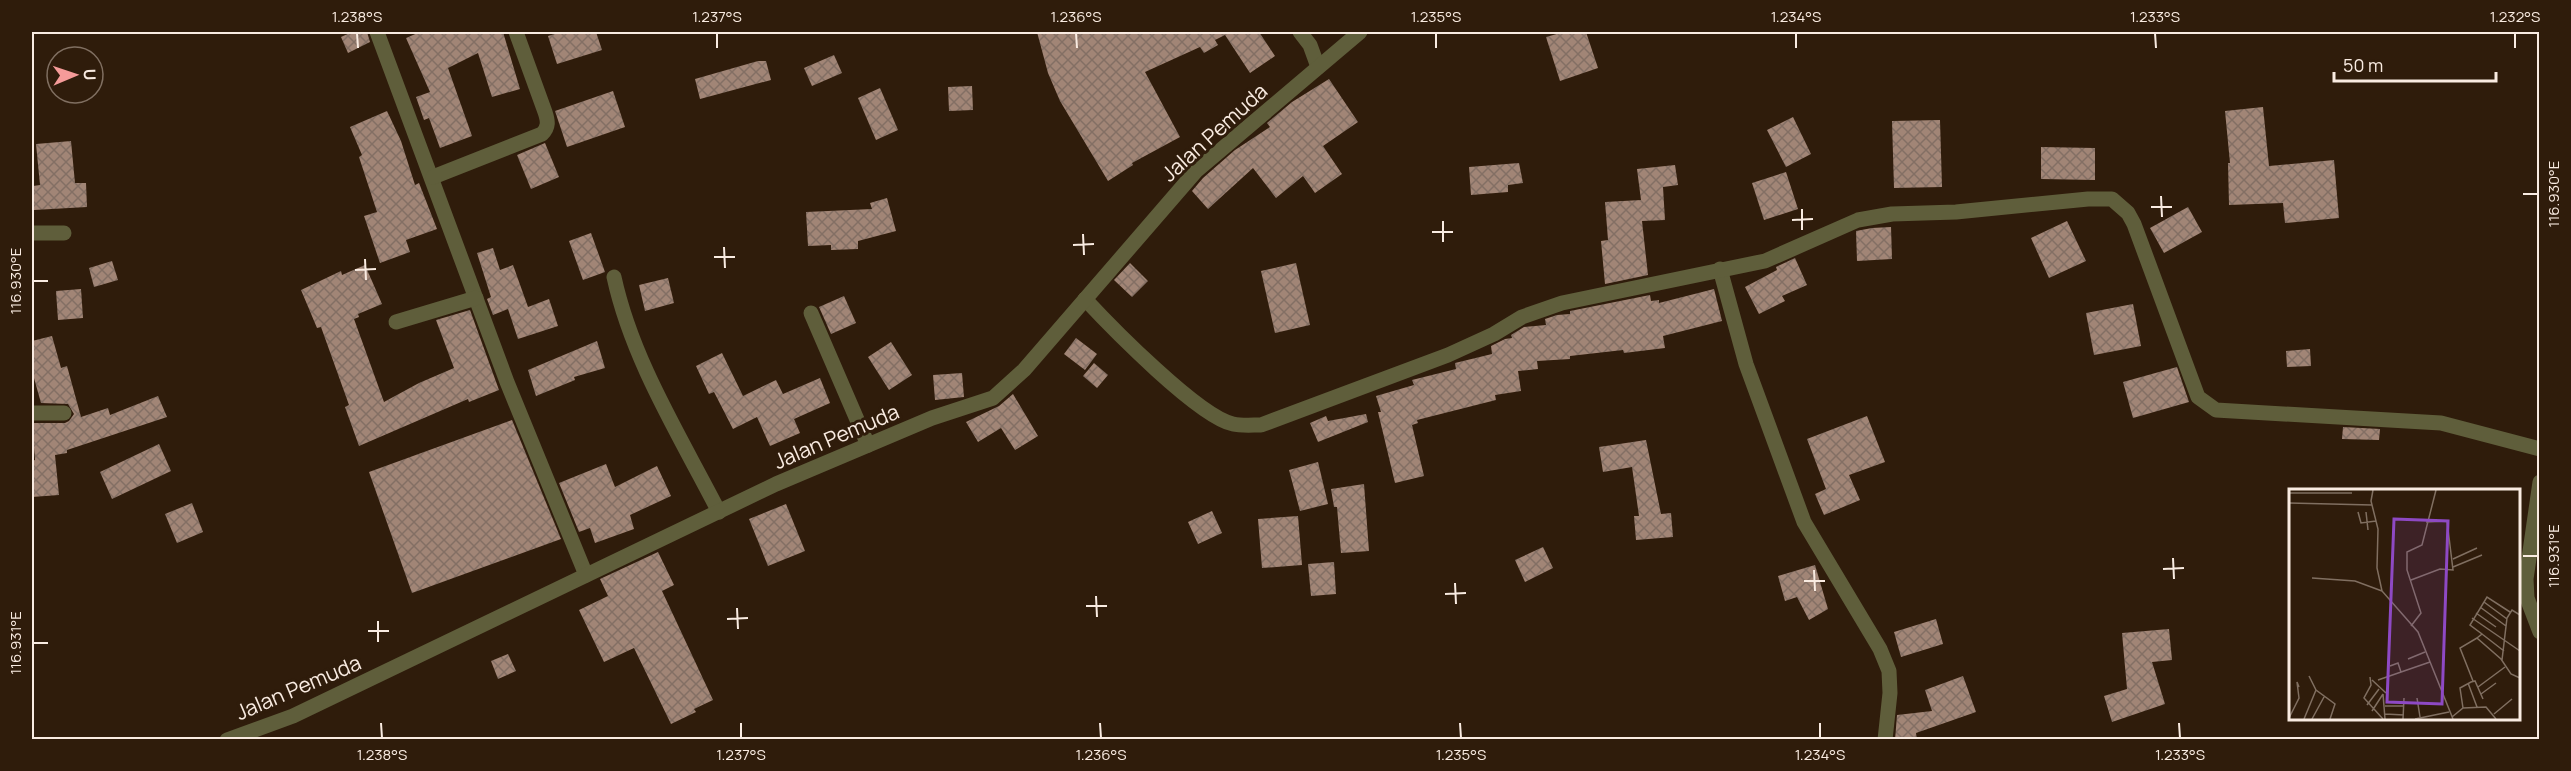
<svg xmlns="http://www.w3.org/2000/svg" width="2571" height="771" viewBox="0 0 2571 771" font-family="Manrope,sans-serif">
<defs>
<pattern id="building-cross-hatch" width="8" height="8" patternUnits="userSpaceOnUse" patternTransform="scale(1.5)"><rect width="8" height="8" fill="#a18576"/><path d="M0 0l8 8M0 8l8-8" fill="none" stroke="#836f64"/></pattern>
</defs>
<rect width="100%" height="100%" fill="#2f1c0b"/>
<!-- building -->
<g fill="url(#building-cross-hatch)">
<polygon points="352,32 367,32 370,42 348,53 341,37"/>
<polygon points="420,32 503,32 520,89 492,97 478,53 448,68 472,136 440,148 429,118 424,120 416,97 430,92 406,38"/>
<polygon points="561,32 596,32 602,50 557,64 548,36"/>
<polygon points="1037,32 1259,32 1275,56 1250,73 1225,35 1215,40 1218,45 1204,53 1200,47 1145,72 1180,137 1132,163 1133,165 1108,181 1060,101 1048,73"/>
<polygon points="1564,32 1586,32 1598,68 1560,81 1546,37"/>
<polygon points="834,55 842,73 812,86 804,68"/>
<polygon points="758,61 766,61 771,80 700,99 695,79"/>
<polygon points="1329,79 1358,122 1323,146 1342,174 1315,193 1303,176 1276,198 1253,168 1208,209 1192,191 1203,178 1235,150 1270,127 1267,123 1292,102"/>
<polygon points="972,86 973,110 949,111 948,87"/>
<polygon points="880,88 898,130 876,140 858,98"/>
<polygon points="613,91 625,127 567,147 555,111"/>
<polygon points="2263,107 2269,166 2334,160 2339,218 2285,223 2283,203 2229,205 2228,163 2230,163 2225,111"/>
<polygon points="387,111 401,141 415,185 419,183 437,229 406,240 410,252 380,263 364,216 377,212 359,157 362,155 350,127"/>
<polygon points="1793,117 1811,154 1786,167 1767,130"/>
<polygon points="1940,120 1942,187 1894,188 1892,121"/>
<polygon points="71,141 75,183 86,183 87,207 34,210 33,186 40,185 36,144"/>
<polygon points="545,143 559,177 531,189 517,155"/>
<polygon points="2041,147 2095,148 2095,180 2041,179"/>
<polygon points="1519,163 1523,183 1508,185 1508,192 1471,195 1469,167"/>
<polygon points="1675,165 1678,185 1663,187 1665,220 1642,221 1648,275 1605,284 1601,241 1608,240 1605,202 1641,200 1637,169"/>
<polygon points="1786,172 1798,209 1764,220 1752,183"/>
<polygon points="887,198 896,231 858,241 858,249 831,250 831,245 808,246 806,212 872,209 870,203"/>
<polygon points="2188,207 2202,232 2164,253 2150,228"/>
<polygon points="2067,221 2086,261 2049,278 2031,238"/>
<polygon points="1891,227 1892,259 1857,261 1856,231 1872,228"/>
<polygon points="591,233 605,272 583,280 569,241"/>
<polygon points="493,248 500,270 513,265 528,307 549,299 558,326 518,339 508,309 493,315 487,299 491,297 477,253"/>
<polygon points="1795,258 1807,285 1782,296 1785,301 1759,314 1745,287 1777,270 1776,267"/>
<polygon points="112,261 118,280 94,287 89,268"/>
<polygon points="1130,263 1148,281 1132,297 1114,280"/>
<polygon points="1296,263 1310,325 1275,333 1261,271"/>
<polygon points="365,265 382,304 358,314 359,317 354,319 384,402 419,383 454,368 436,320 470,310 499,390 469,402 468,399 359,446 345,407 349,405 321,327 317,328 301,290 341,271 342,275"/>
<polygon points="668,278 674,303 645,311 639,285"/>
<polygon points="81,289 83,318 58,320 56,291"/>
<polygon points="1714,289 1722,321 1663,336 1665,348 1624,353 1623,350 1570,356 1570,359 1537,361 1538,369 1518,371 1521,391 1495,395 1496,400 1417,420 1418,423 1412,425 1424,476 1395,483 1378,412 1381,412 1376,396 1414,385 1412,380 1456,369 1455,363 1492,354 1491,346 1505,339 1512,338 1511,335 1524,327 1546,325 1545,319 1557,315 1570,314 1570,311 1650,295 1651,301 1659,300 1659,303"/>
<polygon points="844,296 856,323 831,334 819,307"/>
<polygon points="2133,304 2141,346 2094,355 2086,313"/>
<polygon points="52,336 61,368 67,366 81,417 108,408 110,415 158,396 167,417 67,450 67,453 55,455 59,495 32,497 32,461 35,460 32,423 65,423 69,421 74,414 68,404 41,403 32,371 32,341"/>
<polygon points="1076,338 1097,354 1085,370 1064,354"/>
<polygon points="597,341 605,368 574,377 575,380 536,396 528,370"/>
<polygon points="891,342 912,375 889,390 868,357"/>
<polygon points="2310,349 2311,366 2287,367 2286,351"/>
<polygon points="722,353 743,396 776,380 783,394 820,378 830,403 794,419 800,433 770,446 757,417 733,429 714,392 709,394 696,366"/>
<polygon points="1094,363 1108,375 1097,388 1083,376"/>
<polygon points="2177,367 2189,402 2133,418 2123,382"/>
<polygon points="962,373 964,397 935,400 933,375"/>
<polygon points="1013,394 1038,436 1015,450 1001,428 978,442 966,422 999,406"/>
<polygon points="1366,414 1368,422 1318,442 1310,423 1326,416 1328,421"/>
<polygon points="1867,416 1885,462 1849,475 1860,500 1824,515 1815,494 1826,489 1807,439"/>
<polygon points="512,420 561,539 412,593 369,472"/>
<polygon points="2343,427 2380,429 2379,440 2342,439"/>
<polygon points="1646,440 1661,514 1671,513 1673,537 1636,540 1634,516 1639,516 1632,467 1603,472 1599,447"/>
<polygon points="159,444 171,471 112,499 100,472"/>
<polygon points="1318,462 1328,504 1300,511 1289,470"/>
<polygon points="606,464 615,487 657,466 671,496 630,515 634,529 595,543 590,528 579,532 559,483"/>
<polygon points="1364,484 1369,551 1341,553 1337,507 1334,507 1331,489"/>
<polygon points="192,503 203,532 177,543 165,514"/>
<polygon points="786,504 805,551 768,566 749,519"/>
<polygon points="1212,511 1222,533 1198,544 1188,522"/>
<polygon points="1298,516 1302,565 1262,568 1258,519"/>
<polygon points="1543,547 1553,568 1525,582 1515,560"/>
<polygon points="658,552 674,585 662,591 713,700 694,709 696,712 671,724 634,648 604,662 579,610 608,596 600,579"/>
<polygon points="1334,562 1336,594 1311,596 1308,564"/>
<polygon points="1815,565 1828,609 1809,620 1797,597 1785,601 1778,576"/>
<polygon points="1936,619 1943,644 1901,657 1894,632"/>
<polygon points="2169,629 2172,660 2152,662 2165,704 2112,722 2104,696 2127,689 2122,633"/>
<polygon points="508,654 516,671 498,679 491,661"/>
<polygon points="1963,676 1976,712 1916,733 1917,740 1895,740 1897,715 1932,711 1925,690"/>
</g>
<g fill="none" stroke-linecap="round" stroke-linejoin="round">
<!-- minor -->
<g stroke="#5f5e3b" stroke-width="15">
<polyline points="377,32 507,382 586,575"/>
<polyline points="1300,32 1310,45 1318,67"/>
<path d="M 433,177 L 542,134 C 549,127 548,121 545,112 L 516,32"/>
<polyline points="32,233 64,233"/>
<polyline points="1720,269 1746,364 1804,522 1880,649 1889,671 1890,693 1885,740"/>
<path d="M 614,277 C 632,360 680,436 719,512"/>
<path d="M 1085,299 C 1111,327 1199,417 1233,424 C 1241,426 1252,425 1261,425 L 1448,355 L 1494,334 L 1522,317 L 1562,303 L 1765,261 L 1858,220 L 1892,214 L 1956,212 L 2088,199 L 2112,199 L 2128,213 L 2134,224 L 2198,397 L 2216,410 L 2441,423 L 2540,449"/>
<polyline points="811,313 868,445"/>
<polyline points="396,322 476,298"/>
<polyline points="32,413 64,413"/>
<polyline points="2540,482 2526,579 2527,598 2540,632"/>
<polyline points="227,740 293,716 776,484 932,418 993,398 1024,370 1196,171 1360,32"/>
</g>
</g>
<!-- ticks -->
<path fill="none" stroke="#f9ebe1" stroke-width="2" d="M 357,33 L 358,48M 717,33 L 717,48M 1076,33 L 1077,48M 1436,33 L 1436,48M 1796,33 L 1796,48M 2155,33 L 2156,48M 2515,33 L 2515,48M 2523,194 L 2538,194M 2161,196 L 2162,217M 2151,207 L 2172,207M 1802,209 L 1802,230M 1792,220 L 1813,219M 1443,221 L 1443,242M 1432,232 L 1453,232M 1083,234 L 1084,255M 1073,245 L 1094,244M 724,247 L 725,268M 714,257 L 735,257M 365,259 L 366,280M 355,270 L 376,269M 33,281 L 48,281M 2523,556 L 2538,556M 2173,558 L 2174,579M 2163,569 L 2184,568M 1814,570 L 1815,591M 1804,581 L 1825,581M 1455,583 L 1456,604M 1445,594 L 1466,593M 1096,596 L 1097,617M 1086,606 L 1107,606M 737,608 L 738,629M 727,619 L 748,618M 378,621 L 378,642M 368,631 L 389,631M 33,643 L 48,643M 381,723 L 382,738M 741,723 L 741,738M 1100,723 L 1101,738M 1460,723 L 1461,738M 1820,723 L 1820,738M 2179,723 L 2180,738"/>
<g text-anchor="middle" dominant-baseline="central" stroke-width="6" stroke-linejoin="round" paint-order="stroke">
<!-- street labels -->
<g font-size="21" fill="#f9ebe1" stroke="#2f1c0b">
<text transform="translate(1214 132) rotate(-42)">Jalan Pemuda</text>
<text transform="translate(836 436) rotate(-23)">Jalan Pemuda</text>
<text transform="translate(298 687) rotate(-23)">Jalan Pemuda</text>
</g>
</g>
<!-- overview -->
<g transform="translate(2289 489)">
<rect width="231" height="231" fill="#2f1c0b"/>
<path fill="none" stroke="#806f61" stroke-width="1.5" d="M 84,1 L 82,12 L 89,40 L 88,79 L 93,102 L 129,143 L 164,230M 0,4 L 63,4M 0,14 L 83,16M 69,23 L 72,34 L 87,32M 77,23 L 79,41M 164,70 L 188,59M 164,78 L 193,66M 23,89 L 66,92 L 93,102M 122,91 L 151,80 L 164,81 L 158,32 L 137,33M 195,113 L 218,130M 191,118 L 217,137M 221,123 L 198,108 L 181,136 L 193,145 L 188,149 L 212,170 L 222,185 L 231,189M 187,124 L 207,138M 183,129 L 231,162M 122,137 L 132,124 L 118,81 L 118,63 L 133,56 L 147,1M 193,145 L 215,162M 119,170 L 136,163M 213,171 L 218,129 L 223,121 L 231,126M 101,177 L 109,174 L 112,183M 20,187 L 27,201 L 46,215 L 41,230M 81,188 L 82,196 L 75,209 L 94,230M 83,191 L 97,204M 89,191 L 141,173M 184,192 L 171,159 L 188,149M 179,194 L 188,218M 189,198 L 216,178M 94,205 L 96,230M 192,205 L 207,194M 128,209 L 131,228M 78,216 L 90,200M 96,217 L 115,217M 174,219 L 171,199 L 182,193 L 186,192 L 194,210M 83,222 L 94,205M 96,225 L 115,226M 205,225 L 223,210M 163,228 L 174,219 L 197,218 L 207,230M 0,229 L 10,209 L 8,193 L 10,198M 15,230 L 27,201M 23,230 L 35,208M 114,230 L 115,209M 126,230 L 160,223"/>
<path fill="#8e49c4" fill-opacity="0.15" stroke="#8e49c4" stroke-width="3" d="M 105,30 L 159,32 L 153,215 L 98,213 Z"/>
<rect width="231" height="231" fill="none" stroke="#f9ebe1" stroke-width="3"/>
</g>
<!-- border -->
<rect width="2571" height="771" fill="none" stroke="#2f1c0b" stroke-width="66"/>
<!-- north arrow -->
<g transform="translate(75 75) rotate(88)"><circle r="28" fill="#2f1c0b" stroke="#806f61" stroke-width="1.5"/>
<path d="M0-4.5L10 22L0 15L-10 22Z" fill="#f59b99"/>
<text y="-9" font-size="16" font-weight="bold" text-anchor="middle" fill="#f9ebe1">U</text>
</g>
<!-- scale -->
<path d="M2334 72v9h162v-9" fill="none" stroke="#f9ebe1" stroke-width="3"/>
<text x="2343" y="72" font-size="18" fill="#f9ebe1" stroke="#2f1c0b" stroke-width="4.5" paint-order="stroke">50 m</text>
<rect x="33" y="33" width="2505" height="705" fill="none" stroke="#f9ebe1" stroke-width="2"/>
<g font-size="15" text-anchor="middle" fill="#f9ebe1">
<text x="357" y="22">1.238°S</text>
<text x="717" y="22">1.237°S</text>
<text x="1076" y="22">1.236°S</text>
<text x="1436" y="22">1.235°S</text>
<text x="1796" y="22">1.234°S</text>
<text x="2155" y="22">1.233°S</text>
<text x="2515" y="22">1.232°S</text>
<text transform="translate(2554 194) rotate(-90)" y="5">116.930°E</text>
<text transform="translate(16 281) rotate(-90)" y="5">116.930°E</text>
<text transform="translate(2554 556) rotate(-90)" y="5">116.931°E</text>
<text transform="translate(16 643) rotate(-90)" y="5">116.931°E</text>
<text x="382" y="760">1.238°S</text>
<text x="741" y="760">1.237°S</text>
<text x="1101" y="760">1.236°S</text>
<text x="1461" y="760">1.235°S</text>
<text x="1820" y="760">1.234°S</text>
<text x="2180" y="760">1.233°S</text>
</g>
</svg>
